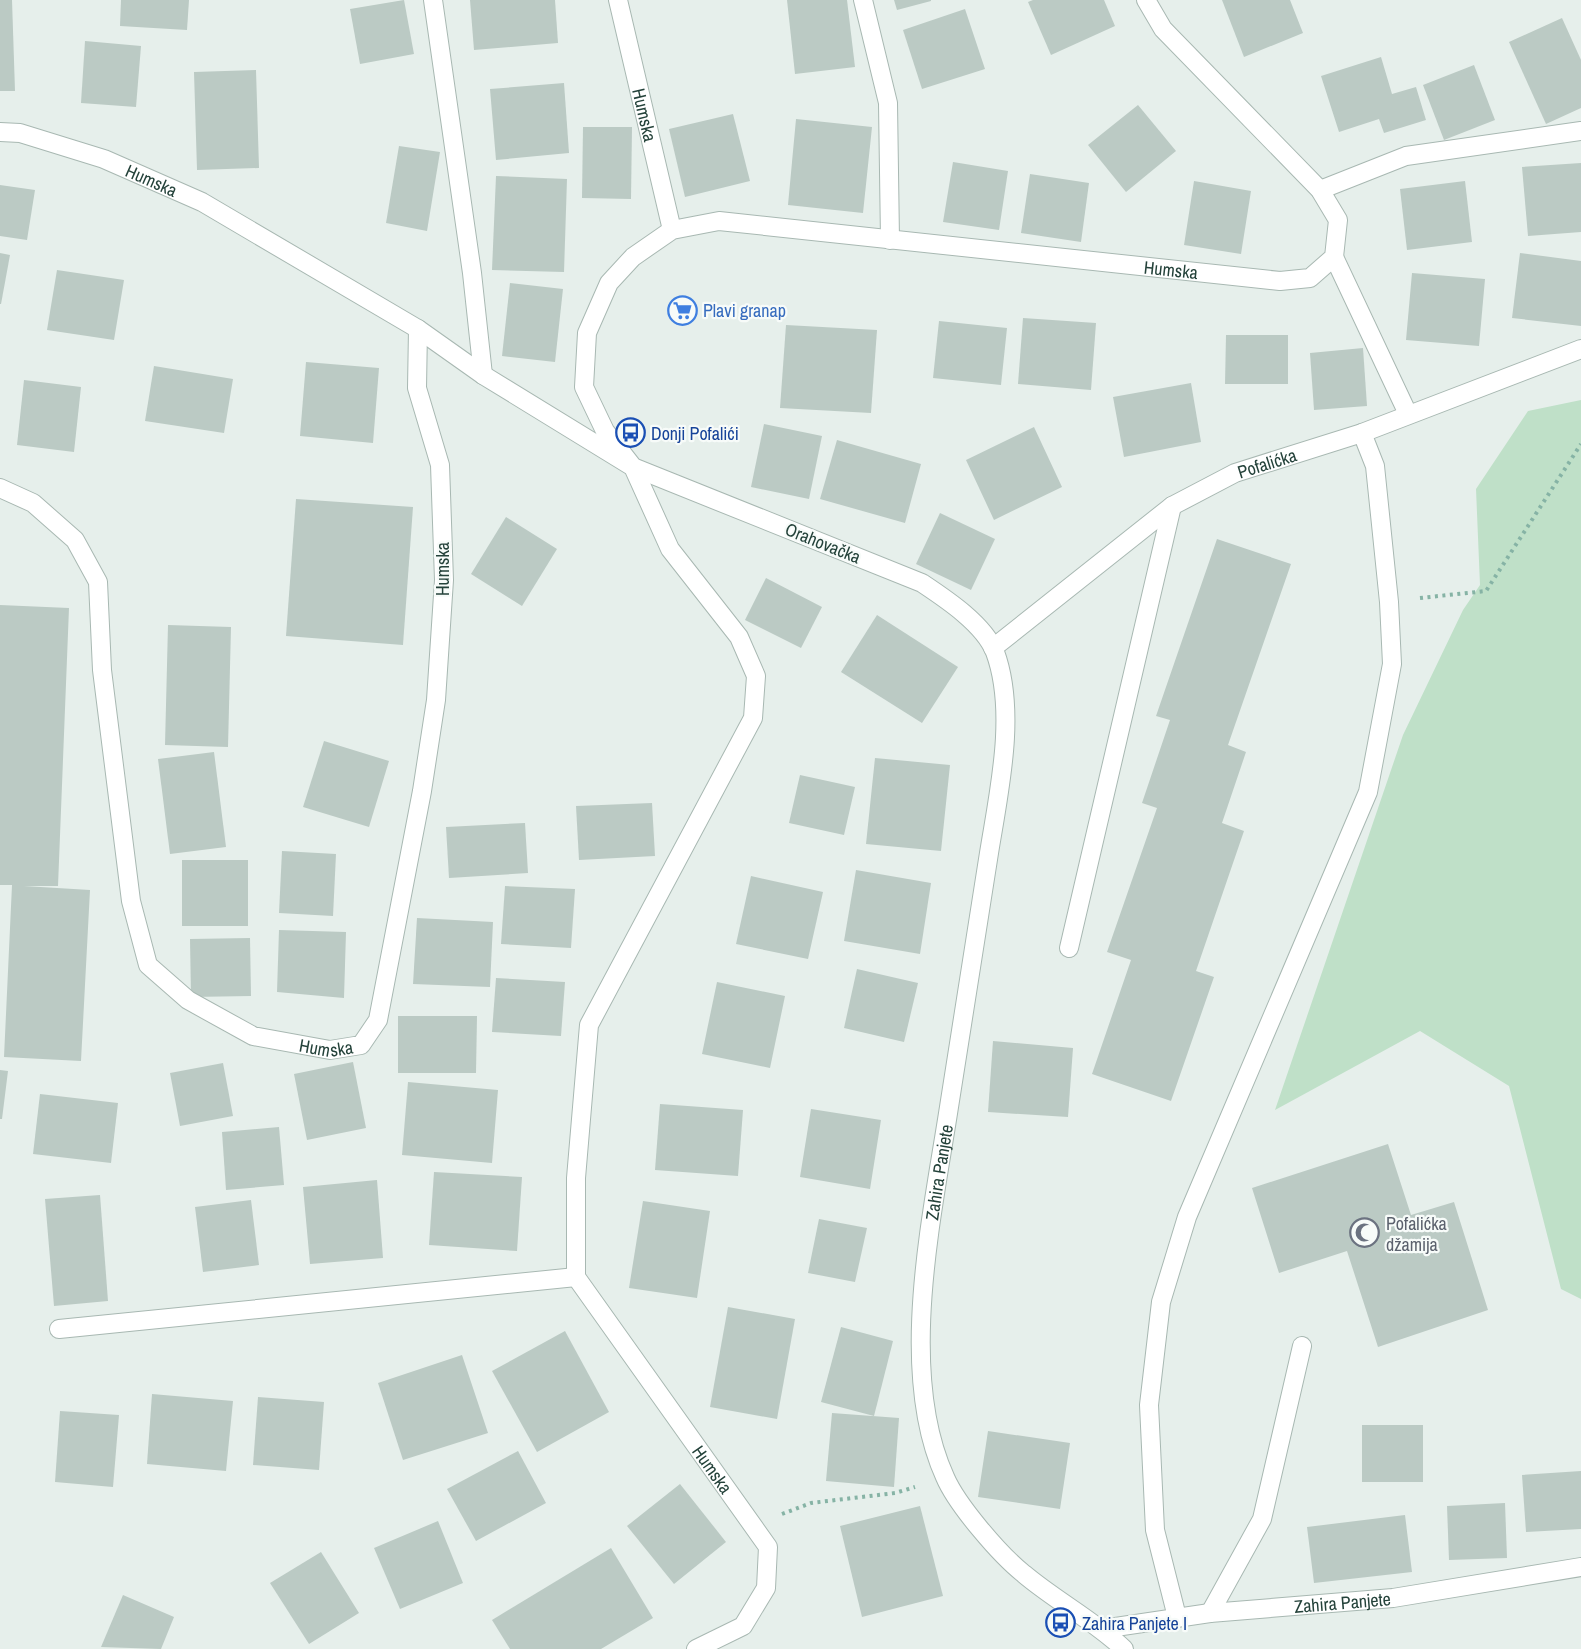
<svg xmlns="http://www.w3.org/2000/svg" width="1581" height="1649" viewBox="0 0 1581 1649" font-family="'Archivo Narrow',sans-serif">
<rect width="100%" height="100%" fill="#e6efeb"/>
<!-- green -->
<polygon fill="#bfe0c8" points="1581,400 1581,1299 1561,1289 1509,1086 1420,1031 1275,1110 1403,735 1463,610 1480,585 1476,489 1528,411"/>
<!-- building -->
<g fill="#bbcac4">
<polygon points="0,0 12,0 15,91 0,91"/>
<polygon points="121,0 189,0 187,30 120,26"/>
<polygon points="404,0 414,54 360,64 350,9"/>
<polygon points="470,0 555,0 558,43 474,50"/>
<polygon points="787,0 847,0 855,67 795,74"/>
<polygon points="894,0 931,0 931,1 897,10"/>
<polygon points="1033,0 1104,0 1115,26 1051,55 1028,2"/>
<polygon points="1222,0 1290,0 1303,33 1244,57"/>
<polygon points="965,9 985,69 922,89 903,30"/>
<polygon points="1562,18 1581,60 1581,108 1546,124 1509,42"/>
<polygon points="85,41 141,46 136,107 81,103"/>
<polygon points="1381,57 1392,94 1416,87 1426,120 1384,133 1379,119 1339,132 1321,76"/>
<polygon points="1474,65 1495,120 1444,140 1423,85"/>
<polygon points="256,70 259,168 197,170 194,72"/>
<polygon points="564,83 569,153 496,160 490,89"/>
<polygon points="1138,105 1176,151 1126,192 1088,145"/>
<polygon points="733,114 750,181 685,197 669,129"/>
<polygon points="796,119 872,127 863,213 788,205"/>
<polygon points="583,127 632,127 631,199 582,198"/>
<polygon points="399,146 440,152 427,231 386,223"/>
<polygon points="953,162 1008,171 999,230 943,222"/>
<polygon points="1581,163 1581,232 1528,236 1522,167"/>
<polygon points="1030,174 1089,183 1081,242 1021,233"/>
<polygon points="496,176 567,179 564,272 492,270"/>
<polygon points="1194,181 1251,191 1241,254 1184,245"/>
<polygon points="1465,181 1472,242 1407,250 1400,189"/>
<polygon points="0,185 35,190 27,240 0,236"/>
<polygon points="0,253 10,255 1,304 0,304"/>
<polygon points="1520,253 1581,261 1581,326 1512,318"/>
<polygon points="57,270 124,280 114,340 47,330"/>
<polygon points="1412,273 1485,279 1479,346 1406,340"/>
<polygon points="510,283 563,289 555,362 502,356"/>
<polygon points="1023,318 1096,323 1091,390 1018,384"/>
<polygon points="939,321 1007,328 1001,385 933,378"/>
<polygon points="786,325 877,330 871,413 780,408"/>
<polygon points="1226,335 1288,335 1288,384 1225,384"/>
<polygon points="1363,348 1367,406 1314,410 1310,353"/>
<polygon points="306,362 379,368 373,443 300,436"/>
<polygon points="154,366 233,379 224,433 145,421"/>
<polygon points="24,380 81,387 74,452 17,445"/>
<polygon points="1191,383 1201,442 1124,457 1113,397"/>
<polygon points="764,424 822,436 809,499 751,487"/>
<polygon points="1034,427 1062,487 994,520 966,460"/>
<polygon points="837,440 921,464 905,523 820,499"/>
<polygon points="296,499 413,507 403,645 286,636"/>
<polygon points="940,513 995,539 971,590 916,564"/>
<polygon points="506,517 557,549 522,606 471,574"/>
<polygon points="1217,539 1291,564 1228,745 1246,752 1222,823 1244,831 1196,971 1214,977 1171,1101 1092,1074 1131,960 1107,952 1157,808 1142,803 1170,720 1156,716"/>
<polygon points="766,578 822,607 801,648 745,620"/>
<polygon points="0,605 69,608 58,886 24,886 90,890 81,1061 4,1057 12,885 0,885"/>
<polygon points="877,615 958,667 922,723 841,672"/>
<polygon points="168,625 231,627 228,747 165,745"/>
<polygon points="324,741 389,761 369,827 303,807"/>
<polygon points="214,752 226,847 170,854 158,759"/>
<polygon points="875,758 950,765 941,851 866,844"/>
<polygon points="800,775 855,787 844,835 789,823"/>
<polygon points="652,803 655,856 579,860 576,806"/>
<polygon points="525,823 528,873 449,878 446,827"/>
<polygon points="282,851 336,854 333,916 279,913"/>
<rect x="182" y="860" width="66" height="66"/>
<polygon points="856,870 931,883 920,954 844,941"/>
<polygon points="751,876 823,892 808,959 736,944"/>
<polygon points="505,886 575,889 571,948 501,944"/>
<polygon points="417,918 493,922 490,987 413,984"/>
<polygon points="279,930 346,932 344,998 277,992"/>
<polygon points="250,938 251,996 191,997 190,939"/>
<polygon points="857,969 918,983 904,1042 844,1028"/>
<polygon points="496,978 565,982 561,1036 492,1032"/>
<polygon points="717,982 785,996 770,1068 702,1054"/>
<polygon points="398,1016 477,1016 476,1073 398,1073"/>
<polygon points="993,1041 1073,1048 1068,1117 988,1112"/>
<polygon points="353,1062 366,1128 307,1140 294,1074"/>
<polygon points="223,1063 233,1116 180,1126 170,1073"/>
<polygon points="0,1070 8,1071 2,1119 0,1119"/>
<polygon points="408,1082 498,1090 492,1163 402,1155"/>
<polygon points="40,1094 118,1103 111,1163 33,1154"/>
<polygon points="660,1104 743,1110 738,1176 655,1170"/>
<polygon points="811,1109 881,1120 870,1189 800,1177"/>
<polygon points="279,1127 284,1185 226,1190 222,1132"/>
<polygon points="1388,1144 1411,1215 1454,1202 1488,1310 1378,1347 1347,1251 1279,1273 1252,1188"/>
<polygon points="434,1172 522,1177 517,1251 429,1245"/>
<polygon points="377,1180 383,1258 310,1264 303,1187"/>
<polygon points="100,1195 108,1301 54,1306 45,1199"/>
<polygon points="251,1200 259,1265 203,1272 195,1207"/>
<polygon points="643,1201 710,1211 697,1298 629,1288"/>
<polygon points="819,1219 867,1228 855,1282 808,1273"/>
<polygon points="728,1307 795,1319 777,1419 710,1407"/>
<polygon points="841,1327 893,1341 874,1416 821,1402"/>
<polygon points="565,1331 609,1412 537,1452 492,1371"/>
<polygon points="462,1355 488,1433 403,1460 378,1383"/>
<polygon points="152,1394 233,1401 226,1471 147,1464"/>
<polygon points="258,1397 324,1402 319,1470 253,1465"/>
<polygon points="60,1411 119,1415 113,1487 55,1482"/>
<polygon points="832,1413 899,1418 894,1487 826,1481"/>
<rect x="1362" y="1425" width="61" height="57"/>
<polygon points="988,1431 1070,1443 1060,1509 978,1497"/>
<polygon points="518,1451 546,1503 476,1541 447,1489"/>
<polygon points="1581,1471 1581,1529 1526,1532 1522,1475"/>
<polygon points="680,1484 726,1542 674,1584 627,1526"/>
<polygon points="1505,1503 1507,1558 1449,1560 1447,1506"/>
<polygon points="920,1506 943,1596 862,1617 840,1526"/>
<polygon points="1405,1515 1412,1572 1314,1583 1307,1527"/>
<polygon points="438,1521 463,1583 400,1609 374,1548"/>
<polygon points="611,1548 653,1618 601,1649 510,1649 492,1620"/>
<polygon points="321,1552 359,1613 309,1644 270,1583"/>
<polygon points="123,1595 174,1617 161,1649 101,1647"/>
</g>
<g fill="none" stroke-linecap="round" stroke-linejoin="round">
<defs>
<g id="service">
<polyline points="1069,948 1172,506"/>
<polyline points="1210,1613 1262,1519 1302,1346"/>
</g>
<g id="minor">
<polyline points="433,0 472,273 483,375"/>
<path id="s1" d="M 618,0 L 672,230"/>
<polyline points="863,0 888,103 890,240"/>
<path id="s2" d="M 0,132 L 20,133 L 104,159 L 202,202 L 418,329 L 483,375 L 633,467 L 670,549 L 739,637 L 756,676 L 753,718 L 589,1025 L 576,1178 L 576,1277 L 768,1547 L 766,1588 L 743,1626 L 696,1649"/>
<polyline points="1320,190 1406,156 1581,131"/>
<polyline points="1334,257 1408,414"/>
<path id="s3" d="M 0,488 L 33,503 L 75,540 L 98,582 L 102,670 L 131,901 L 148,965 L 188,1000 L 253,1036 L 330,1050 L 361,1045 L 378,1020 L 422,791 L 436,700 L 444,580 L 440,465 L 417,388 L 418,329"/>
<path id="s4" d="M 993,648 L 1172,506 L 1235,473 L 1362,433 L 1581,349"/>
<polyline points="59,1329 576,1277"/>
<polyline points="1177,1617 1155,1530 1149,1405 1161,1302 1187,1217 1368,792 1392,664 1389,602 1375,466 1362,433"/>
<path id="s5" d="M 1102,1629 L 1210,1613 L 1393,1598 L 1581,1567"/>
</g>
<g id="tertiary">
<path id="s6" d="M 1124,1649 C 1093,1620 1056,1601 1024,1574 C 1000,1555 957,1505 945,1477 C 897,1372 932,1218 949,1107 C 963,1022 976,937 989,853 C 999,791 1017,712 995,652 C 984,624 946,599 922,583 L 633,467 L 605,431 L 584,387 L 587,333 L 609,283 L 633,257 L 672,230 L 719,221 L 1280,281 L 1310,278 L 1334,257 L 1338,220 L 1320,190 L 1163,29 L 1146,0"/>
</g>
</defs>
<!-- service casing -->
<use href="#service" stroke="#a8b8b2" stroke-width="20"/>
<!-- minor casing -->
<use href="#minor" stroke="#a8b8b2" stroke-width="20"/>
<!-- tertiary casing -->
<use href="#tertiary" stroke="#a8b8b2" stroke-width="20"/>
<!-- path -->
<g stroke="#86b3a5" stroke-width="4" stroke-dasharray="3 4.5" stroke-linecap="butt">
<polyline points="1420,598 1486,591 1581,444"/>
<polyline points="782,1514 811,1503 895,1493 915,1487"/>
</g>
<!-- service -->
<use href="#service" stroke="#fff" stroke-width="18"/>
<!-- minor -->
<use href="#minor" stroke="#fff" stroke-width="18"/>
<!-- tertiary -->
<use href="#tertiary" stroke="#fff" stroke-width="18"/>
</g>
<!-- icons -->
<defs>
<symbol id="supermarket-ring" viewBox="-11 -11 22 22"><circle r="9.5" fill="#f7fbf9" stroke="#3f7fe0" stroke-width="1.5"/><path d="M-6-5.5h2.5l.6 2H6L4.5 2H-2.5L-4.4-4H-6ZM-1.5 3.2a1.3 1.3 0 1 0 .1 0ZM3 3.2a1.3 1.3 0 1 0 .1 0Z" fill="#3f7fe0"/></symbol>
<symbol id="bus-ring" viewBox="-11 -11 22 22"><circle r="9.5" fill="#f7fbf9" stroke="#1a4fb4" stroke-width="1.5"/><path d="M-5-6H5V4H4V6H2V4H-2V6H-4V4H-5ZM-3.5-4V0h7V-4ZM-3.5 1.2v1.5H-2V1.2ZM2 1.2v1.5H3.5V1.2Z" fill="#1a4fb4"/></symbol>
<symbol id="mosque-ring" viewBox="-11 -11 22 22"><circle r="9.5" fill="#f7fbf9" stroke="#6b7280" stroke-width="1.5"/><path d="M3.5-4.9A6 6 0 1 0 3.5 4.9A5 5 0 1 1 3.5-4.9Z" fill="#6b7280"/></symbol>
</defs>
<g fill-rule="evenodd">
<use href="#supermarket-ring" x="666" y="294" width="33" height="33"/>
<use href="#bus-ring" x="614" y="416" width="33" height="33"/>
<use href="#mosque-ring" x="1348" y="1216" width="33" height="33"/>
<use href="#bus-ring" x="1044" y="1606" width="33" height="33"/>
</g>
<g text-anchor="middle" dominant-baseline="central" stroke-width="4.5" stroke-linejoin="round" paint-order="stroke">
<!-- street labels -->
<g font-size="18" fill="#24423a" stroke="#f7fbf9">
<text stroke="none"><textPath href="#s1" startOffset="118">Humska</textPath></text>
<text stroke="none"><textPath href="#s2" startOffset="160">Humska</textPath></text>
<text stroke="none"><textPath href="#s6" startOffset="2288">Humska</textPath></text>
<text stroke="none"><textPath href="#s4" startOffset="333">Pofalićka</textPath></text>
<text transform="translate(823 543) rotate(22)">Orahovačka</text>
<text transform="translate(442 569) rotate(-90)">Humska</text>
<text stroke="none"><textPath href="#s3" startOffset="729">Humska</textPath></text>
<text stroke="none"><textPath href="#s6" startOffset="560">Zahira Panjete</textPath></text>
<text stroke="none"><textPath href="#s2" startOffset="1844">Humska</textPath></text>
<text stroke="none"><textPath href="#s5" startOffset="242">Zahira Panjete</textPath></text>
</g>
<!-- shop labels -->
<g font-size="18" fill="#366cbe" stroke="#f7fbf9" text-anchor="start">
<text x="703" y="310">Plavi granap</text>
</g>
<!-- transit labels -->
<g font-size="18" fill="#164399" stroke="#f7fbf9" text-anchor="start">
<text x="651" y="433">Donji Pofalići</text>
<text x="1082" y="1623">Zahira Panjete I</text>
</g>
<!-- worship labels -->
<g font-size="18" fill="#5b616d" stroke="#f7fbf9" text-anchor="start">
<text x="1386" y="1223">Pofalićka<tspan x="1386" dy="21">džamija</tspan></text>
</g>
</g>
</svg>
